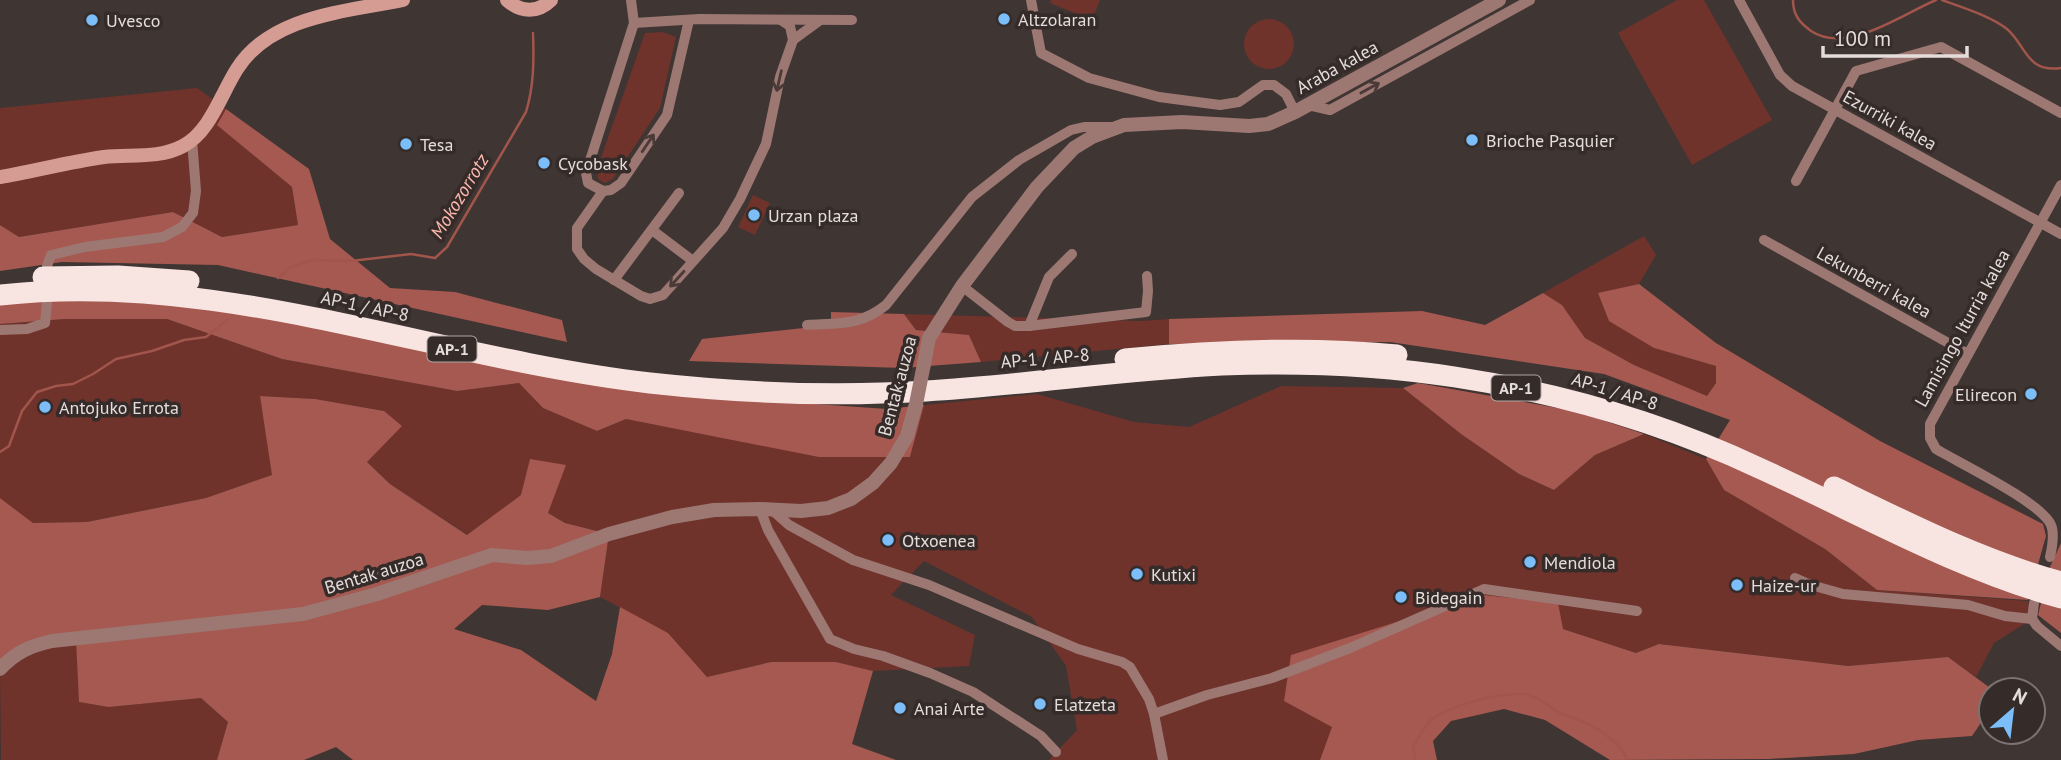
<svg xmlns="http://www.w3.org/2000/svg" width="2061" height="760" viewBox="0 0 2061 760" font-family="'PT Sans',sans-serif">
<rect width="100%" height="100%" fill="#3f3533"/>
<!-- green -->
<g fill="#6f332c">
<polygon points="1051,0 1100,0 1092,20 1050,3"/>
<polygon points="1677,0 1704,0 1772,120 1692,165 1618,33"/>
<circle cx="1269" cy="44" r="25"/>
<polygon points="662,32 676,37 660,108 613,179 605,183 598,179 597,169 645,33"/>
<polygon points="197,88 226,109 218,125 292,187 298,225 222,237 173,212 19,237 0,225 0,108"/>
<polygon points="753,195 770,203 755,235 738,227"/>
<polygon points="1644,236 1656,255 1639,284 1598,294 1654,348 1716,366 1716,383 1707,396 1634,365 1585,338 1562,305 1543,293"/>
<polygon points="904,314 1142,321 1169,319 1169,344 981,362 969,335 916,330"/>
<polygon points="65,319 167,319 282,359 457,391 519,383 543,408 597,431 626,419 679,429 910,457 924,405 1037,394 1134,422 1189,427 1281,386 1403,388 1461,434 1519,474 1554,490 1595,455 1644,434 1706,459 1724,490 1825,549 1877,590 2028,601 2032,619 1994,643 1976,677 1948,657 1848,666 1660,644 1636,653 1563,629 1332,728 1320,760 1049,760 1077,730 1066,666 1032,617 924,561 891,595 975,635 969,666 873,671 836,662 771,662 707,677 668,633 600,597 609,534 565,523 548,513 565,465 468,535 390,484 366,461 384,411 315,399 260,396 273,475 206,498 87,522 33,523 0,498 0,324"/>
<polygon points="76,639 109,707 201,698 228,722 217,760 1,760 0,670 28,647"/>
</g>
<!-- forest -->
<g fill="#a65950">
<polygon points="226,109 309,169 330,239 390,288 455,292 562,320 567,342 218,265 62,262 0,271 0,225 19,237 173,212 222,237 298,225 292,187 217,125"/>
<polygon points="1639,284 1716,343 1880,441 2043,524 2046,536 2028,600 1877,590 1825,549 1724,490 1706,459 1730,420 1604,374 1390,342 1169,344 1169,319 1422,311 1485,325 1543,293 1562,305 1585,338 1634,365 1707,396 1716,383 1716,366 1654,348 1609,321 1598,293"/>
<polygon points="89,295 188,300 699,396 887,409 924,405 910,457 819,457 626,419 597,431 543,408 519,383 457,391 282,359 167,319 65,319 0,324 0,305"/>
<polygon points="831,312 904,314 916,330 969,335 981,362 903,368 689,361 702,339 831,325"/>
<polygon points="1418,383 1575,411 1644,434 1595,455 1554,490 1519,474 1461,434 1403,388"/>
<polygon points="260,396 315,399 384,411 402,426 367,462 390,484 467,535 521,495 530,459 566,465 548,513 565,523 609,534 600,597 548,610 482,605 454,629 521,650 596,701 612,654 620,607 668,633 707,677 771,662 836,662 873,671 852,744 896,760 353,760 336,747 304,760 217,760 228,722 201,698 109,707 79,702 76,639 28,647 0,670 0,498 33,523 87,522 206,498 272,475"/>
<polygon points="2061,543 2061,633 2038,615 2050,567"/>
<polygon points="1483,595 1558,603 1563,629 1636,653 1659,644 1848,666 1948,657 1993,690 1991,690 1991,708 1972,736 1918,740 1854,754 1769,759 1610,760 1545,720 1504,709 1451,721 1433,741 1437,760 1320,760 1332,727 1284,701 1291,655"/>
</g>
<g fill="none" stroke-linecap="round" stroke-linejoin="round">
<!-- stream -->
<g stroke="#a1554b" stroke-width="2.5">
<path d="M 1793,0 C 1793,15 1799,22 1811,31 C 1847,55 1902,14 1936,0"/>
<path d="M 1942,0 C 1961,7 1991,16 2007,29 C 2026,45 2026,73 2061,68"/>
<path d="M 278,278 L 291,267 L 312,260 L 351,261 L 411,254 L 435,258 L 447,247 L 526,112 C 534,86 534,60 533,33"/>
<polyline points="0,452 9,446 22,411 37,392 56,386 73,384 93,374 116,359 152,351 184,340 206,337 227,320"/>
<path d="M 1415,760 L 1413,747 C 1418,739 1424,726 1431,720 C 1451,705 1500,692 1525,694 C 1538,696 1551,709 1563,714 C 1588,723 1615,734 1628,760"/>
</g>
<!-- minor -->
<g stroke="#9d7873" stroke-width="10">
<polyline points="1031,0 1041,53 1089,78 1159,97 1220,105 1239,102 1263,85 1274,85 1286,94 1295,112"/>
<polyline points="1739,0 1780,75 1792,86 2061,234"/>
<polyline points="634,23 699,19 852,20"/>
<polyline points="793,40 819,21"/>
<polyline points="1308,105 1330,110 1530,0"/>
<polyline points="1796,181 1856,71 1941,47 2061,113"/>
<polyline points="603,191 577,228 577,249 584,259 596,269 641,296 650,299 663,295 723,228 740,199 766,144 780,77 793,40 790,26 781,20"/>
<polyline points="603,191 588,183 586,173 634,23 631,0"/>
<polyline points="603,191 611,190 621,183 667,115 689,20"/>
<polyline points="652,230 693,261"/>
<polyline points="1764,240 1968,354"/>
<polyline points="47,266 51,255 85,247 163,237 182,227 193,213 196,191 192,140"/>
<polyline points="614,280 679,193"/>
<polyline points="962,286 1008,322 1015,326 1029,326 1146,312 1148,291 1147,276"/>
<path d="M 807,325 C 839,323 860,326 886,305 L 972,197 L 1019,160 L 1071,130 L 1084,127 L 1111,127"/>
<polyline points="1029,326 1049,277 1072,254"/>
<polyline points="0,330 27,329 45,323 47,303"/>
<polyline points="760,509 768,530 830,639 854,649 883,656 930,673 973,692 1041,736 1056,752"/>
<polyline points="771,509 789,525 853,560 929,585 1078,649 1122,662 1130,667 1149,699 1154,714 1163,760"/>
<path d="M 2050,557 C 2052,548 2055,534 2051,525 C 2041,502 1961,464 1936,449 L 1930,438 L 1930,424 L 2061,185"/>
<polyline points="1795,578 1811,585 1843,594 1968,605 2005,616 2032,619"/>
<polyline points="2034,603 2032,619 2037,626 2061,646"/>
<polyline points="1154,714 1207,695 1272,678 1350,648 1484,589 1637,611"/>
</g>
<!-- tertiary -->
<g stroke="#9d7873" stroke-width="14">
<polyline points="924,364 929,338 962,286 1037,187 1074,148 1092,137 1124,125 1182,122 1249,126 1268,124 1295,112 1499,0"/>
<path d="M 0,669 C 16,652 30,646 52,641 L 303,614 L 377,594 L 492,555 L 527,558 L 551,556 L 609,534 L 672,517 L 714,510 L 760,509 L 801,511 L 828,508 L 851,499 L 873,483 L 891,463 L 907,436 L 916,404"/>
</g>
<!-- secondary -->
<g stroke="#d59c94" stroke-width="14">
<path d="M 507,0 C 521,13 538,13 551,0"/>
<path d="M 0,177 C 35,171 69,162 104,157 C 130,154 159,159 183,146 C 210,132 221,94 237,69 C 271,15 346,12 403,0"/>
</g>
<!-- motorway -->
<g stroke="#f8e5e2" stroke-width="21">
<polyline points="43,277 118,276 189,281"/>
<path d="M 0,295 C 221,270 433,358 650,383 C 741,393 834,397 926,391 C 1024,385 1123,370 1222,365 C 1300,362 1378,365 1455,377 C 1560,393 1663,423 1759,468 C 1859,513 1954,568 2061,598"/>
<path d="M 1125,359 C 1216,350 1306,346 1397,355"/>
<path d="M 1834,487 C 1908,523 1981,560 2061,582"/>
</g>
<!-- tertiary-bridge -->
<polyline stroke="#9d7873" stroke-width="14" points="916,404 924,364"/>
</g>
<!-- one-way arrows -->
<defs><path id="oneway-shaft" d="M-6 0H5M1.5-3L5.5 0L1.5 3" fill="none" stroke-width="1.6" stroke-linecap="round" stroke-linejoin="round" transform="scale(1.75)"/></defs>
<g stroke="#4a3a38">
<use href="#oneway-shaft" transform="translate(779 81) rotate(103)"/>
<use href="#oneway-shaft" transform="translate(1370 88) rotate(-29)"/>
<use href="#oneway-shaft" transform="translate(648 143) rotate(-56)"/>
<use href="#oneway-shaft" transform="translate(677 279) rotate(132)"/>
</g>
<!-- markers -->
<g fill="#7bbef9" stroke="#352b29" stroke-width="2.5">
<circle cx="1004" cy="19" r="7"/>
<circle cx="92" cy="20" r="7"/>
<circle cx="1472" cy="140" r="7"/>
<circle cx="406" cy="144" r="7"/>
<circle cx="544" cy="163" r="7"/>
<circle cx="754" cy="215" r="7"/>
<circle cx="2031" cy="394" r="7"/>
<circle cx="45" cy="407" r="7"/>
<circle cx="888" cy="540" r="7"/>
<circle cx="1530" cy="562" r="7"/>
<circle cx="1137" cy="574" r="7"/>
<circle cx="1737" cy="585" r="7"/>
<circle cx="1401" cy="597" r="7"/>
<circle cx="1040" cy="704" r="7"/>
<circle cx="900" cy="708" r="7"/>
</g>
<g text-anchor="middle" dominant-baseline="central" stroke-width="7" stroke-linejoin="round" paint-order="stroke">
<!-- shield labels -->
<g fill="#352b29" stroke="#b0a8a6" stroke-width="2">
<rect x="427.5" y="336.5" width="49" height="25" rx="5"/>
<rect x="1491.5" y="375.5" width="49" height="25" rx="5"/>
</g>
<g font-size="16" font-weight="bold" fill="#e4dddc">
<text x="452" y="349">AP-1</text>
<text x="1516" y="388">AP-1</text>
</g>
<!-- poi labels -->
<g font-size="18" fill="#e4dddc" stroke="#352b29" text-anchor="start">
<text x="1018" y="19">Altzolaran</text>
<text x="106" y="20">Uvesco</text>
<text x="1486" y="140">Brioche Pasquier</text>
<text x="420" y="144">Tesa</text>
<text x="558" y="163">Cycobask</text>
<text x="768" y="215">Urzan plaza</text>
<text x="2017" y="394" text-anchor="end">Elirecon</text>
<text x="59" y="407">Antojuko Errota</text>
<text x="902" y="540">Otxoenea</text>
<text x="1544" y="562">Mendiola</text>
<text x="1151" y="574">Kutixi</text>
<text x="1751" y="585">Haize-ur</text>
<text x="1415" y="597">Bidegain</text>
<text x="1054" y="704">Elatzeta</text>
<text x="914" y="708">Anai Arte</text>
</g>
<!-- street labels -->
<g font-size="18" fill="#e4dddc" stroke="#352b29">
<text transform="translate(1337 67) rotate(-29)">Araba kalea</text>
<text transform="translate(1890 120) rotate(29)">Ezurriki kalea</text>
<text transform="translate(1874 282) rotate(29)">Lekunberri kalea</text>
<text transform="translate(365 306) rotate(12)">AP-1 / AP-8</text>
<text transform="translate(1962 328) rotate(-61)">Lamisingo Iturria kalea</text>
<text transform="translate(1045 358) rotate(-5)">AP-1 / AP-8</text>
<text transform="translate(897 386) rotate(-75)">Bentak auzoa</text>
<text transform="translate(1615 391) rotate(17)">AP-1 / AP-8</text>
<text transform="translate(374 573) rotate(-17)">Bentak auzoa</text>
</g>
<!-- water labels -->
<g font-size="19" font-style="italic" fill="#fdb9af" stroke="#352b29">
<text transform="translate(459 196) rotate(-59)">Mokozorrotz</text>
</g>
</g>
<!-- north arrow -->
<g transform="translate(2012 711) rotate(28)"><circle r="33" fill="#352b29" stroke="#7b7271" stroke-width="2"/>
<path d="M0-5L12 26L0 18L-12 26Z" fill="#7bbef9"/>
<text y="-10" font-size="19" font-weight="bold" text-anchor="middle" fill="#e4dddc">N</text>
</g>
<!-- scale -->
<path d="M1823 46v10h144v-10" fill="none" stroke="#e4dddc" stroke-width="3.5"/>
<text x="1834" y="46" font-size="21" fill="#e4dddc" stroke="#352b29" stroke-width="5" paint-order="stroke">100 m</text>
</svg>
